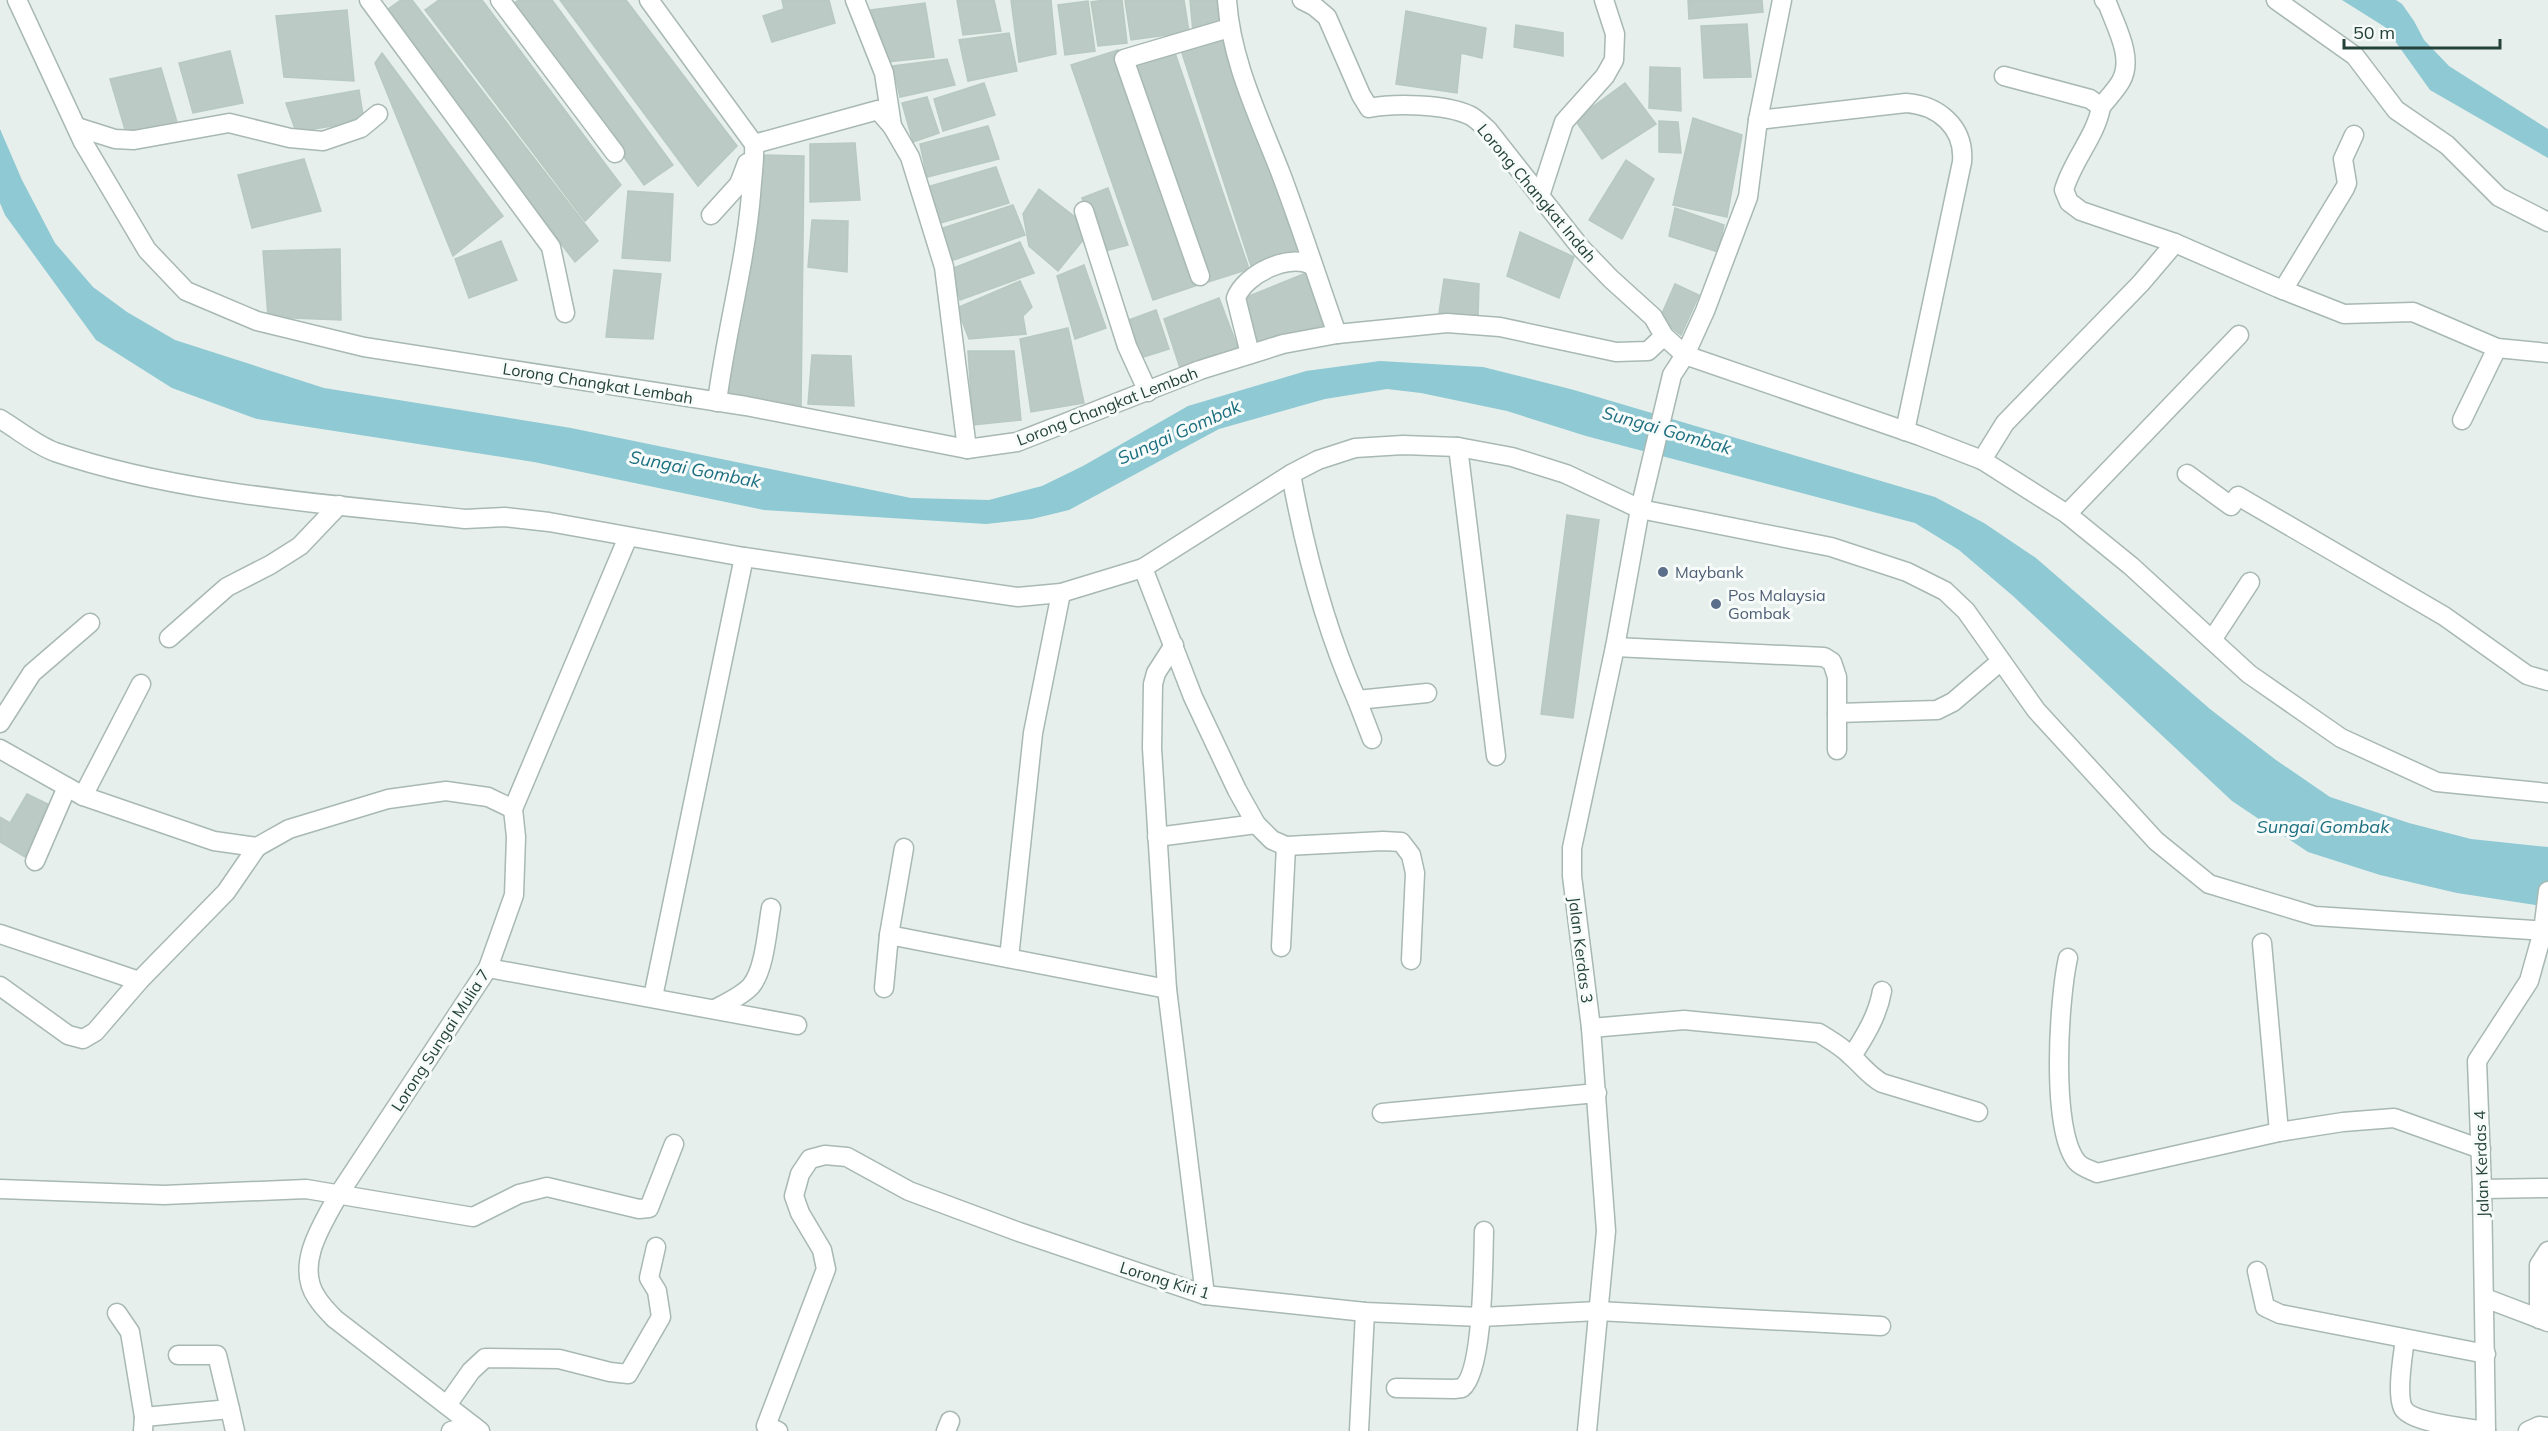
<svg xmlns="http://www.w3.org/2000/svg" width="2548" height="1431" viewBox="0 0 2548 1431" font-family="Mulish,sans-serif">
<rect width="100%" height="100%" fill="#e6efeb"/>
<!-- water -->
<g fill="#8ec9d4">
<polygon points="2342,0 2396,0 2402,4 2414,21 2424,40 2449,66 2548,129 2548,158 2430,90 2385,27"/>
<polygon points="0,129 22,180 55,243 93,287 127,312 175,340 324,388 571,428 911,498 989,500 1042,486 1083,466 1188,406 1306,371 1380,361 1483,367 1574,390 1935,497 1984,523 2036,558 2210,709 2276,760 2330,797 2409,823 2471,839 2548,847 2548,907 2457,893 2380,875 2308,852 2232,801 2013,596 1959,550 1915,523 1586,436 1507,411 1421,393 1387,389 1325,399 1219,429 1069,510 1032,519 986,524 764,510 534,462 257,419 172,388 96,340 5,215 0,203"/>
</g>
<!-- building -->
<g fill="#bbcac4" stroke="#b8c9c2" stroke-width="1.5">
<polygon points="401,0 412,0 598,241 575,262 384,12"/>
<polygon points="439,0 482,0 621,185 585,221 425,10"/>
<polygon points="519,0 552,0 673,165 644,185 514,3"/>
<polygon points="560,0 626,0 737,146 698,186"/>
<polygon points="782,0 829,0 835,23 772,42 763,16 784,9"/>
<polygon points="957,0 994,0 1001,31 963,35"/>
<polygon points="1011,0 1051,0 1056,54 1019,62"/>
<polygon points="1105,0 1122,0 1127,43 1098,46 1091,2"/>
<polygon points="1125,0 1184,0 1189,32 1131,40"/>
<polygon points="1190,0 1222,0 1224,26 1193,32"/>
<polygon points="1688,0 1762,0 1763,12 1689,19"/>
<polygon points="1088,1 1095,51 1065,55 1058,5"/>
<polygon points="925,3 934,57 887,62 871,10"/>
<polygon points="347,10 354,81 284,77 276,16"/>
<polygon points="1406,11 1486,28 1482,58 1461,53 1457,93 1396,84"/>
<polygon points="1747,24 1751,77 1704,78 1701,26"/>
<polygon points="1516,25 1563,33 1563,56 1514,47"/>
<polygon points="1009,33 1017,71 968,81 959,40"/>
<polygon points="1225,38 1299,249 1251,266 1181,50"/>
<polygon points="1118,50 1198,285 1153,300 1071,65"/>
<polygon points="1174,50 1249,269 1208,282 1131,62"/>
<polygon points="230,51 243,103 193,113 179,63"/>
<polygon points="382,53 503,216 453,256 375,63"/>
<polygon points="947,59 955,85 900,97 893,66"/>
<polygon points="1650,67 1680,68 1681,111 1649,108"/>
<polygon points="161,68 177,122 127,136 110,79"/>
<polygon points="984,83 995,115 943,131 934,99"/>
<polygon points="1625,83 1656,124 1602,159 1575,120"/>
<polygon points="359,90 364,121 296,132 286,103"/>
<polygon points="927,97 939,133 913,142 902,103"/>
<polygon points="1693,118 1742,135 1727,217 1673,205"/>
<polygon points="1659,121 1678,122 1681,153 1659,152"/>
<polygon points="988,126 999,159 927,177 920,144"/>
<polygon points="855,143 860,200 810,202 810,144"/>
<polygon points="765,155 804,156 801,408 727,393"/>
<polygon points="304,159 321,211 252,228 238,175"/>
<polygon points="1626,160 1654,179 1622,239 1589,220"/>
<polygon points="996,167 1009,203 937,224 927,187"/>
<polygon points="1108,188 1128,245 1101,252 1082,198"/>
<polygon points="1039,189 1075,217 1083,240 1058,271 1029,246 1023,214"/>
<polygon points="628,191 673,194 670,261 622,258"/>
<polygon points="1013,205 1025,235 948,262 940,229"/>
<polygon points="1675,208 1724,225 1718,252 1669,236"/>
<polygon points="812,220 848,221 847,272 808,267"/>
<polygon points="1520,232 1574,257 1559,298 1507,276"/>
<polygon points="501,241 517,280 469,298 455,259"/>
<polygon points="1020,242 1034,273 960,300 951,269"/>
<polygon points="340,249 341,320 268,317 263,251"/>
<polygon points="1084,265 1106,328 1075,339 1057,276"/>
<polygon points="614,270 661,274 653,339 606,337"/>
<polygon points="1306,273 1323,325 1253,344 1242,299"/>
<polygon points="1444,279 1479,284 1478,317 1439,313"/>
<polygon points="1020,281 1032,307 1023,316 1026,334 969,339 957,308"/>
<polygon points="1675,284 1699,295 1681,335 1660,318"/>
<polygon points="1219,298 1238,348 1180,368 1164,319"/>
<polygon points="1156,310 1169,349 1137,359 1126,321"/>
<polygon points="1068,328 1084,403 1031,412 1020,339"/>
<polygon points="968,351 1014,351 1021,420 973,425"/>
<polygon points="812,355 851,356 854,406 808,404"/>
<polygon points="1567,515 1599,520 1573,718 1541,714"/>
<polygon points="27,794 48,804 25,857 0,842 0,817 10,823"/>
</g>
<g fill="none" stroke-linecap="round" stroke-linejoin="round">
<defs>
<g id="minor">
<polyline points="17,0 83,142 147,250 186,291 257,321 364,347 746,406 967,449 1017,442 1200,370 1283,344 1337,334 1447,323 1500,327 1616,352 1648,351 1664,336"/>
<polyline points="369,0 551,247 565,313"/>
<polyline points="500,0 615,153"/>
<path d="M 649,0 L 754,144 C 755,161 752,178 751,195 C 745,265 726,332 717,402"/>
<polyline points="855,0 884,73 892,126"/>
<path d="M 1227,0 C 1231,61 1259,117 1281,174 C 1301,227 1318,280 1337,334"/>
<path d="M 1302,0 L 1314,6 L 1327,17 L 1361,95 L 1369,108 C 1395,103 1445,104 1469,115 C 1476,118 1482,125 1488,130 L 1581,248 L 1611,279 L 1653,317 L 1664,336 L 1685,355 L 1920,436 L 1982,460 L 2067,514 L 2131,566 L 2249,674 L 2341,738 L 2437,782 L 2548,793"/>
<polyline points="2276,0 2355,56 2396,110 2447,145 2499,197 2548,222"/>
<path d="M 2004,76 L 2090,99 L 2101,107 C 2096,136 2072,161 2064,190 L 2069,202 L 2081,211 L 2175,243 L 2278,288 L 2344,314 L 2413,312 L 2497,348 L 2548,353"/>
<path d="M 2101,107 C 2107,99 2116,90 2121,81 C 2134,58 2116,27 2108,5 L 2104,0"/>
<path d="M 1758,120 L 1906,103 C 1938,105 1965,127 1962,162 L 1905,431"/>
<polyline points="77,127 115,139 134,140 229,123 290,138 323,141 361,128 378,114"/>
<polyline points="754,144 878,110 892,126 910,157 944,267 967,449"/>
<polyline points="1540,196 1564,122 1605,76 1614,60 1615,34 1604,0"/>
<polyline points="1084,211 1127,346 1148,392"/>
<polyline points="711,215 739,184 747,163"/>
<polyline points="1200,276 1124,59 1229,28"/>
<polyline points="2283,290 2345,188 2347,183 2343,159 2354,135"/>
<path d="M 1250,354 L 1236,298 C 1245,274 1290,252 1313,266"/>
<path d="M 0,419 C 17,429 36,445 55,452 C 181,495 332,504 465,519 L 505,517 L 549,522 L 744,557 L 1018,597 L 1061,593 L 1143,568 L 1291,474 L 1318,460 L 1355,448 L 1403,445 L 1458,447 L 1512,457 L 1566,474 L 1640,509 L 1831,547 L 1907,572 L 1945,591 L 1966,611 L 2036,710 L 2156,841 L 2209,884 L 2315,916 L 2548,931"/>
<polyline points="2462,420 2497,348"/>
<polyline points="1458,447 1496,756"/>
<polyline points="1982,460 2005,423 2141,283 2175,243"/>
<path d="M 1291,474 C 1305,551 1325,628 1357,700 L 1427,693"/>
<polyline points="2187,474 2231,506 2238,496 2444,616 2527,675 2548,681"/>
<polyline points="2067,514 2239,335"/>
<polyline points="1143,568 1193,697 1237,790 1256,824 1272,840 1286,846 1383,841 1401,842 1411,855 1415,873 1411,960"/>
<polyline points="169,638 227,587 270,565 300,546 339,505"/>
<polyline points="2212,640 2250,582"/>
<polyline points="1174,645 1156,673 1153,684 1152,748 1167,989 1205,1295"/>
<polyline points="1615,647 1824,657 1832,662 1837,677 1837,750"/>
<polyline points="1357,700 1372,739"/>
<polyline points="1837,713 1937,710 1953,702 2001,661"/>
<polyline points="0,723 32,673 90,623"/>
<polyline points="0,749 83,796 214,841 257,847 289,829 388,799 446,791 488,797 513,809"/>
<polyline points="83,796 141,684"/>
<polyline points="1157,837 1256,824"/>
<polyline points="35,861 67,787"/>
<polyline points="0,934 139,981"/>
<polyline points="889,935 1167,989"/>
<polyline points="2262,943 2279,1132"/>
<polyline points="1281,947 1286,846"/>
<polyline points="1009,958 1033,733 1061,593"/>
<path d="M 2068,958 C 2059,998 2050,1130 2077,1162 C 2081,1167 2091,1170 2097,1173 L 2279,1132 L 2343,1122 L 2394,1118 L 2481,1149"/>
<polyline points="488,968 797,1025"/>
<polyline points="0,986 68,1035 83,1039 95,1032 139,981 226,892 257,847"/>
<polyline points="884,988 889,935 904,848"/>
<polyline points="653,997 744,557"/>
<path d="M 715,1009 C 726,1003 742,996 751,986 C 765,969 767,930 771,908"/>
<path d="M 1591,1028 L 1684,1020 L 1819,1033 C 1830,1040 1841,1046 1850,1055 C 1862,1065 1868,1075 1882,1083 L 1978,1112"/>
<path d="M 1852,1056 C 1865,1036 1878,1015 1882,991"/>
<polyline points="1382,1113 1597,1093"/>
<polyline points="0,1189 164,1195 306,1189 473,1217 519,1194 547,1187 639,1209 649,1208 674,1144"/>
<polyline points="2482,1189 2548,1188"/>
<polyline points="2257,1271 2265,1307 2280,1314 2486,1354"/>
<polyline points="2485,1298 2548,1322"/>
<polyline points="117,1313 130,1332 144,1417"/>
<polyline points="2539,1319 2539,1265 2548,1251"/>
<path d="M 2405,1339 C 2403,1356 2396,1393 2403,1408 C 2411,1423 2469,1428 2486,1431"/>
<polyline points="178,1355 217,1355 230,1409"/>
<path d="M 1396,1388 L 1454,1389 L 1462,1388 C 1484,1371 1483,1261 1484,1231"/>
<polyline points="447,1405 471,1371 485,1358 559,1359 610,1372 628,1374 661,1317 657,1291 649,1278 656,1247"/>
<polyline points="143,1431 144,1417 230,1409 235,1431"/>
<polyline points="451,1431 472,1425"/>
<path d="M 480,1431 L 335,1319 C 329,1313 322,1306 317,1298 C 294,1265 323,1223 339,1194 L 488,968 L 514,895 L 516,837 L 513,809 L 628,537"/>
<polyline points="778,1431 766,1426 826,1269 822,1250 800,1213 794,1196 800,1174 810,1159 825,1155 847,1157 909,1191 1019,1232 1205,1295 1365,1312 1481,1317 1598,1311 1881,1326"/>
<polyline points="946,1431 950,1421"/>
<polyline points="1359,1431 1365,1312"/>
<polyline points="1587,1431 1606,1231 1591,1028 1572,876 1572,848 1615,647 1640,509 1672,375 1685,355 1705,311 1748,197 1758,120 1782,0"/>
<polyline points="2486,1431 2482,1189 2477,1061 2529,981 2543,931 2548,891"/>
<polyline points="2528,1431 2539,1426 2548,1427"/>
</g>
</defs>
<!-- minor casing -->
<use href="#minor" stroke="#a8b8b2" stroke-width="21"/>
<!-- minor -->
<use href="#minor" stroke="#fff" stroke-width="18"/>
</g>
<!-- markers -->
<g fill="#5c6f8a" stroke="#f7fbf9" stroke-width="2">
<circle cx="1663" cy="572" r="6"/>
<circle cx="1716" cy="604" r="6"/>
</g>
<g text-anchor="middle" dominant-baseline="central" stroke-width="6" stroke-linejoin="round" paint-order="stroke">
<!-- street labels -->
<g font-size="16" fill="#24423a" stroke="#f7fbf9">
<text transform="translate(1537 193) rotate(50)">Lorong Changkat Indah</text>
<text transform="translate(598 383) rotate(9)">Lorong Changkat Lembah</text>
<text transform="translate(1107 406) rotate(-21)">Lorong Changkat Lembah</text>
<text transform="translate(1581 950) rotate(83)">Jalan Kerdas 3</text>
<text transform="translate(440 1040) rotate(-57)">Lorong Sungai Mulia 7</text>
<text transform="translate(2481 1164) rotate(-92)">Jalan Kerdas 4</text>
<text transform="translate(1165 1280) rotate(17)">Lorong Kiri 1</text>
</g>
<!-- service labels -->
<g font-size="16" fill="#4e5e75" stroke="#f7fbf9" text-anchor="start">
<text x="1675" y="572">Maybank</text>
<text x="1728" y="595">Pos Malaysia<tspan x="1728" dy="18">Gombak</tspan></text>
</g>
<!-- water labels -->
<g font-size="18" font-style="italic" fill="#1c6f80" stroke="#f7fbf9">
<text transform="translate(1667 430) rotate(16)">Sungai Gombak</text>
<text transform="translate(1179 432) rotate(-24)">Sungai Gombak</text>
<text transform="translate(695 469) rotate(11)">Sungai Gombak</text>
<text x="2323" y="826">Sungai Gombak</text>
</g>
</g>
<!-- scale -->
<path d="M2344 39v9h156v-9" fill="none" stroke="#24423a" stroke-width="3"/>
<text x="2353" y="39" font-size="18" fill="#24423a" stroke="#f7fbf9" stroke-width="4.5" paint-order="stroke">50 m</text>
</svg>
